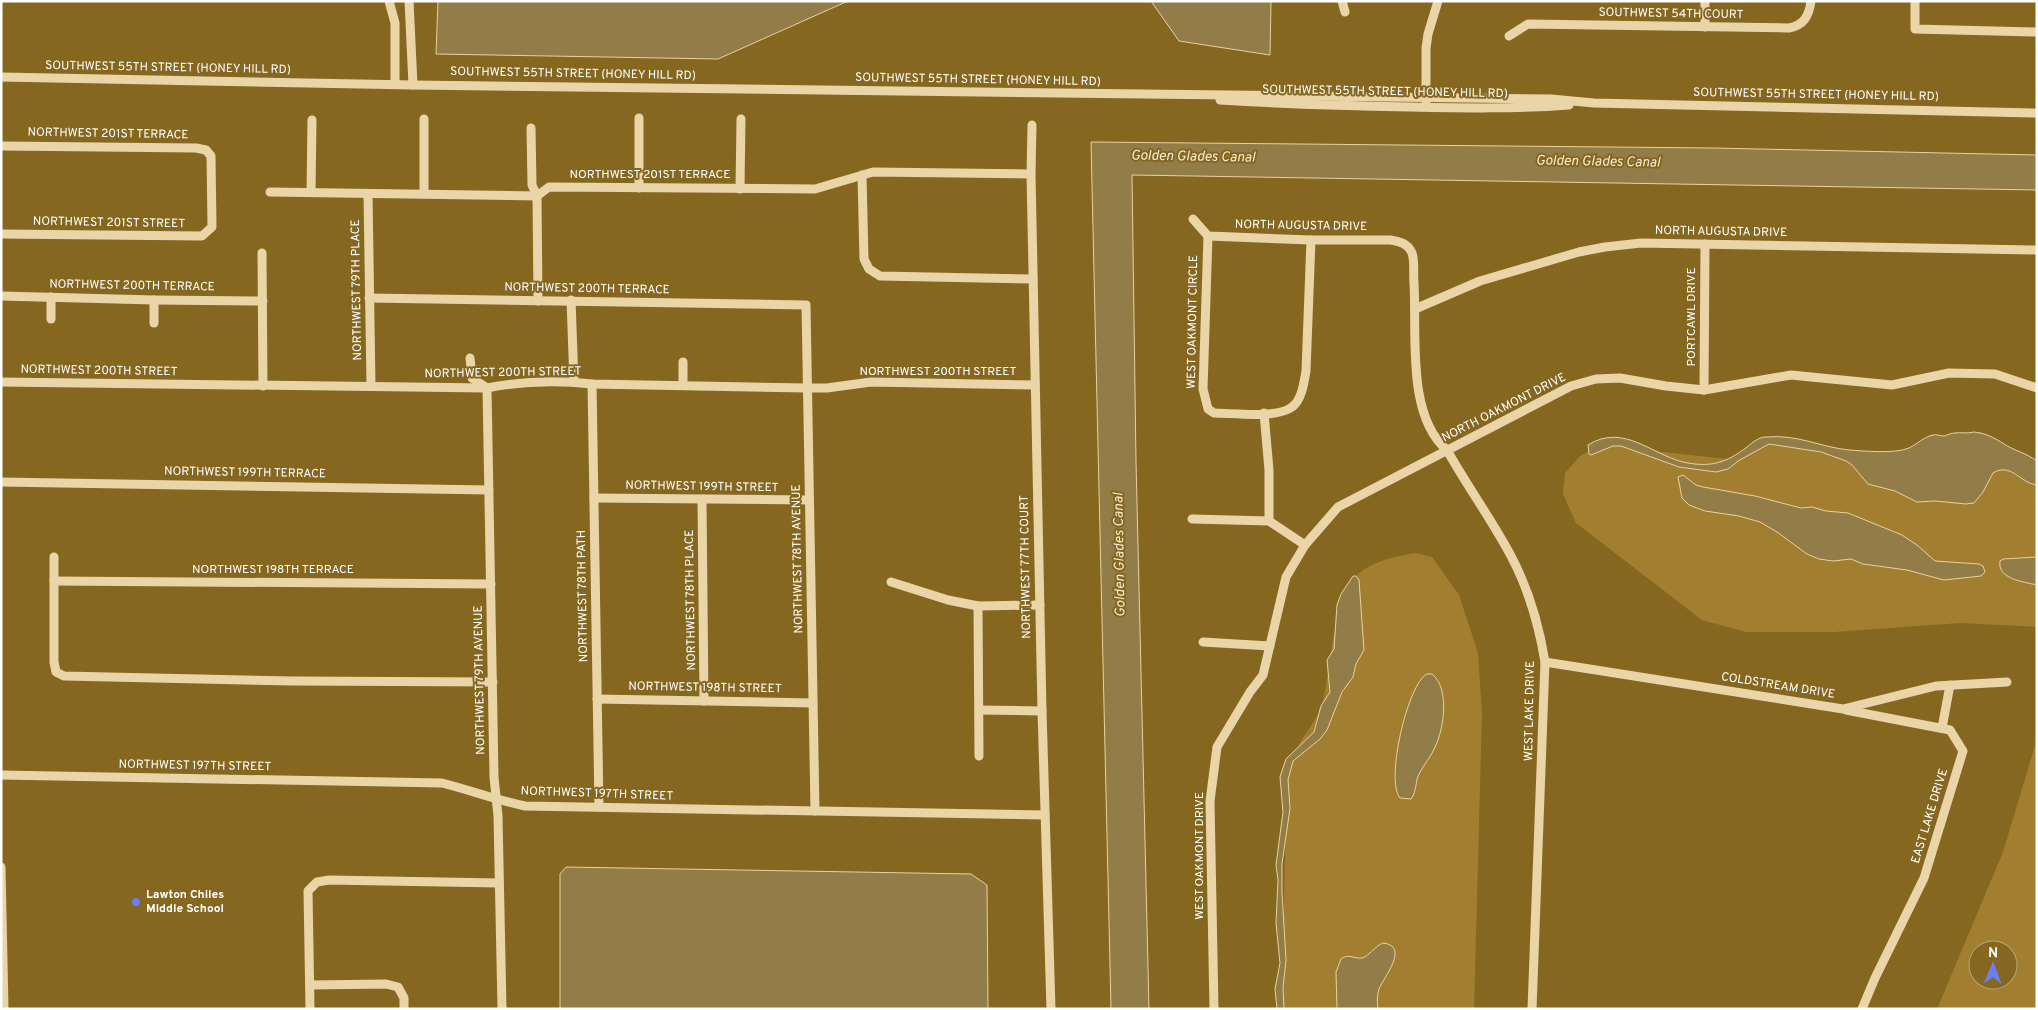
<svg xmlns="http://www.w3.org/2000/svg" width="2038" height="1010" viewBox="0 0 2038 1010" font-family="Overpass,sans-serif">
<rect width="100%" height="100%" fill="#866720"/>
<!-- green -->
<g fill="#a27e30" fill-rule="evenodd">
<polygon points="1626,443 1654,451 1727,459 1764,443 1859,459 2037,469 2037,627 1960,623 1834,632 1746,632 1702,620 1576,523 1563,494 1565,473 1580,456 1601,445"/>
<path d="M 1415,553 L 1432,557 L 1459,595 L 1478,653 L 1482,713 L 1474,1009 L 1281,1009 L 1287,785 C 1289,775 1291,764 1294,755 C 1301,736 1318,721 1323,701 C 1331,669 1333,597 1358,574 C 1373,561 1396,556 1415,553 Z"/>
<path d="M 2037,739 L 2037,1009 L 1937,1009 L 2003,852 ZM 1978,950 L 2008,950 L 2008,980 L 1978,980 Z"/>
</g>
<!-- water -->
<g fill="#927c48" stroke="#ebd29c">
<polygon points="438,1 848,1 718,59 436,54"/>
<polygon points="1151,1 1271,1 1270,55 1179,41"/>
<polygon points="1091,142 1713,148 2037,155 2037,190 1132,175 1136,461 1149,1009 1111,1009"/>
<path d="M 1974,432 C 1985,433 1995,438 2004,444 C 2013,450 2026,453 2037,461 L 2037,485 C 2020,483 2011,462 1993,473 L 1983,492 L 1974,503 L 1966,504 L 1935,501 L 1917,502 L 1895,491 L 1868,484 L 1852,465 L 1846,461 L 1821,452 L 1769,444 L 1738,461 L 1728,469 L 1716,472 L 1679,467 L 1621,446 L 1613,446 L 1591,455 L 1589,454 L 1588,445 C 1623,423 1651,454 1683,462 C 1710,468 1726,463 1747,447 C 1753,442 1759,437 1766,437 C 1797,434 1820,447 1849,450 C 1864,451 1895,454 1909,448 C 1917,444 1924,437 1933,435 C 1937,434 1940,436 1944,436 C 1948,435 1951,433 1955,433 C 1961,432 1967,434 1974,432 Z"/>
<polygon points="1683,475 1696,485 1703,487 1755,496 1801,508 1812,507 1826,511 1848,513 1902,535 1917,545 1935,561 1979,564 1983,566 1985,572 1981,576 1944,580 1907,570 1863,564 1851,559 1833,561 1819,559 1807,554 1777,532 1760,522 1739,516 1705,511 1689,505 1682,498 1678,477"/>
<path d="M 2037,557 L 2037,585 C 2024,582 1997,579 2000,561 L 2003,559 Z"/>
<polygon points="1353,576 1356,576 1359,580 1364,650 1356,664 1353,677 1342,692 1327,730 1320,739 1293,761 1288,780 1290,808 1282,864 1282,892 1286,960 1283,988 1284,1009 1277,1009 1275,989 1280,963 1276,923 1278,880 1276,865 1283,812 1280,777 1286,759 1314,732 1321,706 1330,692 1327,660 1334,649 1337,605 1341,594"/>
<path d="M 1427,674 L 1432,674 C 1450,688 1444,729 1435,747 C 1431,757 1424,764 1419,774 C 1415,782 1417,791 1411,799 L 1400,798 C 1385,780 1408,683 1427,674 Z"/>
<polygon points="566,867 971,874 987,885 988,1009 560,1009 560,874"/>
<path d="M 1383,943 C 1410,946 1384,977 1379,989 C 1377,995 1377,1002 1378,1009 L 1337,1009 L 1336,972 L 1341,959 C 1349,953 1353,959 1362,958 C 1368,957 1375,946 1383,943 Z"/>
</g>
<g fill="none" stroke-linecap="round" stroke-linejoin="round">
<!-- minor -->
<g stroke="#ead5a8" stroke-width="9">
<polyline points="389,1 395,23 395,84"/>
<polyline points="409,1 413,85"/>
<polyline points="1342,1 1345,12"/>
<polyline points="1915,1 1915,29 2037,32"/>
<polyline points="1705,27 1705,1"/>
<path d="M 1509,36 L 1528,24 L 1789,28 C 1804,25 1809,16 1811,1"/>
<polyline points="1,77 413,85 1551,99 1594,103 2037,113"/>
<path d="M 1220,100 C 1283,104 1346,106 1410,107 C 1463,108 1516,109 1569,105"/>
<polyline points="1426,102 1426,48 1428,34 1438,1"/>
<polyline points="639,118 639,188"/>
<polyline points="424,119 424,194"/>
<polyline points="1032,125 1031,174 1042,711 1051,1009"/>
<polyline points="531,128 532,185 537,196 538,301"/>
<polyline points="1,146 196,148 206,150 211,156 212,227 202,236 1,234"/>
<polyline points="862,175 864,259 869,269 880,276 1033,279"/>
<polyline points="740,189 741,119"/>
<polyline points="270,192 537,196 549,187 815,189 873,172 1031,174"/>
<polyline points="311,192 312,120"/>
<polyline points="368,194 371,386"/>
<path d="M 1193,219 L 1208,236 L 1311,240 L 1390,240 C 1398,241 1408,243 1412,253 C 1415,261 1413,274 1414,283 C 1417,332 1406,416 1447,450 C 1467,486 1492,520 1511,556 C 1529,590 1539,625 1545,662 L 1532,1009"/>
<path d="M 1208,236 L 1203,389 L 1208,409 L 1214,413 C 1233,413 1276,419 1292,407 C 1302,400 1304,382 1306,371 L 1311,240"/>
<polyline points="262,253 263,386"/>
<polyline points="1,296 154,300 263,301"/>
<polyline points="51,297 51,319"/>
<polyline points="369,298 806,305 815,811"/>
<polyline points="154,300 154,323"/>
<polyline points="571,300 574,382"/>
<polyline points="1415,309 1480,281 1579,252 1605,247 1641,243 2037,250"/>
<polyline points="470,358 472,378 487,388 494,777 498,816 502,1009"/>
<path d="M 1,382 L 487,388 C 522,381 557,380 592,384 L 807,388 L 827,388 L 871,382 L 1035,385"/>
<polyline points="592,384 599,807"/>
<polyline points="683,385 683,362"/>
<polyline points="1704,390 1705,244"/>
<polyline points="1264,413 1269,470 1269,521"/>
<polyline points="1,482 489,490"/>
<polyline points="594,498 809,500"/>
<polyline points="702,499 704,701"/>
<polyline points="1192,519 1269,521 1305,545"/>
<polyline points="54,557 54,662 56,672 64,676 293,681 493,682"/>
<polyline points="54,581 491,584"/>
<polyline points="891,582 948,600 978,606 1040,605"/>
<polyline points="978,606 979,756"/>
<polyline points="1203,642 1270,646"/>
<polyline points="1545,662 1843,709 1936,686 2007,682"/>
<polyline points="597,699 813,703"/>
<polyline points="979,710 1042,711"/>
<polyline points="1846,710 1950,730 1963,751 1924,878 1875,978 1862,1009"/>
<polyline points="1942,728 1950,685"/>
<path d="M 1,775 L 442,783 C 470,790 496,800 525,806 L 1045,815"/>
<polyline points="1,867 4,1009"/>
<polyline points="310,985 386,984 398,987 404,998 404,1009"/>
<polyline points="310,1009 308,891 317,882 329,880 499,883"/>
<polyline points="1214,1009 1210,801 1217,747 1250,692 1263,675 1286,577 1305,545 1338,507 1571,386 1596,379 1620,378 1666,386 1704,390 1791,375 1892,385 1949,373 1995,374 2037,388"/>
</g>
</g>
<!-- markers -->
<circle fill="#697ef7" stroke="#866720" stroke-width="2" cx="136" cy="902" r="5"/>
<g text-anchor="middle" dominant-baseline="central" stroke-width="4" stroke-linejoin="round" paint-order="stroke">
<!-- street labels -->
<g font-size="12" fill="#fff" stroke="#866720">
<text transform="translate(1671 14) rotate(1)">SOUTHWEST 54TH COURT</text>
<text transform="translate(168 68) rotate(1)">SOUTHWEST 55TH STREET (HONEY HILL RD)</text>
<text transform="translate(573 74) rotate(1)">SOUTHWEST 55TH STREET (HONEY HILL RD)</text>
<text transform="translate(978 80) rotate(1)">SOUTHWEST 55TH STREET (HONEY HILL RD)</text>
<text transform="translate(1385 92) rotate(1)">SOUTHWEST 55TH STREET (HONEY HILL RD)</text>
<text transform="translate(1816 95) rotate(1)">SOUTHWEST 55TH STREET (HONEY HILL RD)</text>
<text transform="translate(108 134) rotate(1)">NORTHWEST 201ST TERRACE</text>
<text x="650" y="175">NORTHWEST 201ST TERRACE</text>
<text transform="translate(109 223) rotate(1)">NORTHWEST 201ST STREET</text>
<text transform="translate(1301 226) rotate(1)">NORTH AUGUSTA DRIVE</text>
<text transform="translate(1721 232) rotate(1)">NORTH AUGUSTA DRIVE</text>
<text transform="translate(132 286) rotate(1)">NORTHWEST 200TH TERRACE</text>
<text transform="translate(587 289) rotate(1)">NORTHWEST 200TH TERRACE</text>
<text transform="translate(357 290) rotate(-91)">NORTHWEST 79TH PLACE</text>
<text transform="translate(1692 317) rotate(-90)">PORTCAWL DRIVE</text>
<text transform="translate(1193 322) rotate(-89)">WEST OAKMONT CIRCLE</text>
<text transform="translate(99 371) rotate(1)">NORTHWEST 200TH STREET</text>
<text x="938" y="372">NORTHWEST 200TH STREET</text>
<text transform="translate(503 373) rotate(-1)">NORTHWEST 200TH STREET</text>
<text transform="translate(1504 408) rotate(-27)">NORTH OAKMONT DRIVE</text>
<text transform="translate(245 473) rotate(1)">NORTHWEST 199TH TERRACE</text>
<text transform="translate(702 487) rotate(1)">NORTHWEST 199TH STREET</text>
<text transform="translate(798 559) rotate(-91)">NORTHWEST 78TH AVENUE</text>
<text transform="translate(1026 567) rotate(-91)">NORTHWEST 77TH COURT</text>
<text x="273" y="570">NORTHWEST 198TH TERRACE</text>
<text transform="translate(583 596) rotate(-91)">NORTHWEST 78TH PATH</text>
<text transform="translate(691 600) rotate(-91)">NORTHWEST 78TH PLACE</text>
<text transform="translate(480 680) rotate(-91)">NORTHWEST 79TH AVENUE</text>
<text transform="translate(1778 686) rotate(9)">COLDSTREAM DRIVE</text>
<text transform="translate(705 688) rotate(1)">NORTHWEST 198TH STREET</text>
<text transform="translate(1530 711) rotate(-89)">WEST LAKE DRIVE</text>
<text transform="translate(195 766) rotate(1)">NORTHWEST 197TH STREET</text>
<text transform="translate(597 794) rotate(2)">NORTHWEST 197TH STREET</text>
<text transform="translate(1930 816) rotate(-73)">EAST LAKE DRIVE</text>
<text transform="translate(1200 856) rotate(-90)">WEST OAKMONT DRIVE</text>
</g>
<!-- poi labels -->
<g font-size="12" font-weight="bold" fill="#fff" stroke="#866720" text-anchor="start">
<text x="146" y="895">Lawton Chiles<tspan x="146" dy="14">Middle School</tspan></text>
</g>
<!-- water labels -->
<g font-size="14" font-style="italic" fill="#f7edd6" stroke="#866720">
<text transform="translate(1193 157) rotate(1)">Golden Glades Canal</text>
<text transform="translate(1598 162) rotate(1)">Golden Glades Canal</text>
<text transform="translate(1120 555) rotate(-91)">Golden Glades Canal</text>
</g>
</g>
<!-- border -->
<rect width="2038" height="1010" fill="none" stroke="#ffffff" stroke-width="5"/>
<!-- north arrow -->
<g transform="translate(1993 965) rotate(1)"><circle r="24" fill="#866720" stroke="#b6a479"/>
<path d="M0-4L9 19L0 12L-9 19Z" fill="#697ef7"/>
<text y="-8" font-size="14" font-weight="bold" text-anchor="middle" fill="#ffffff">N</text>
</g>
</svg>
